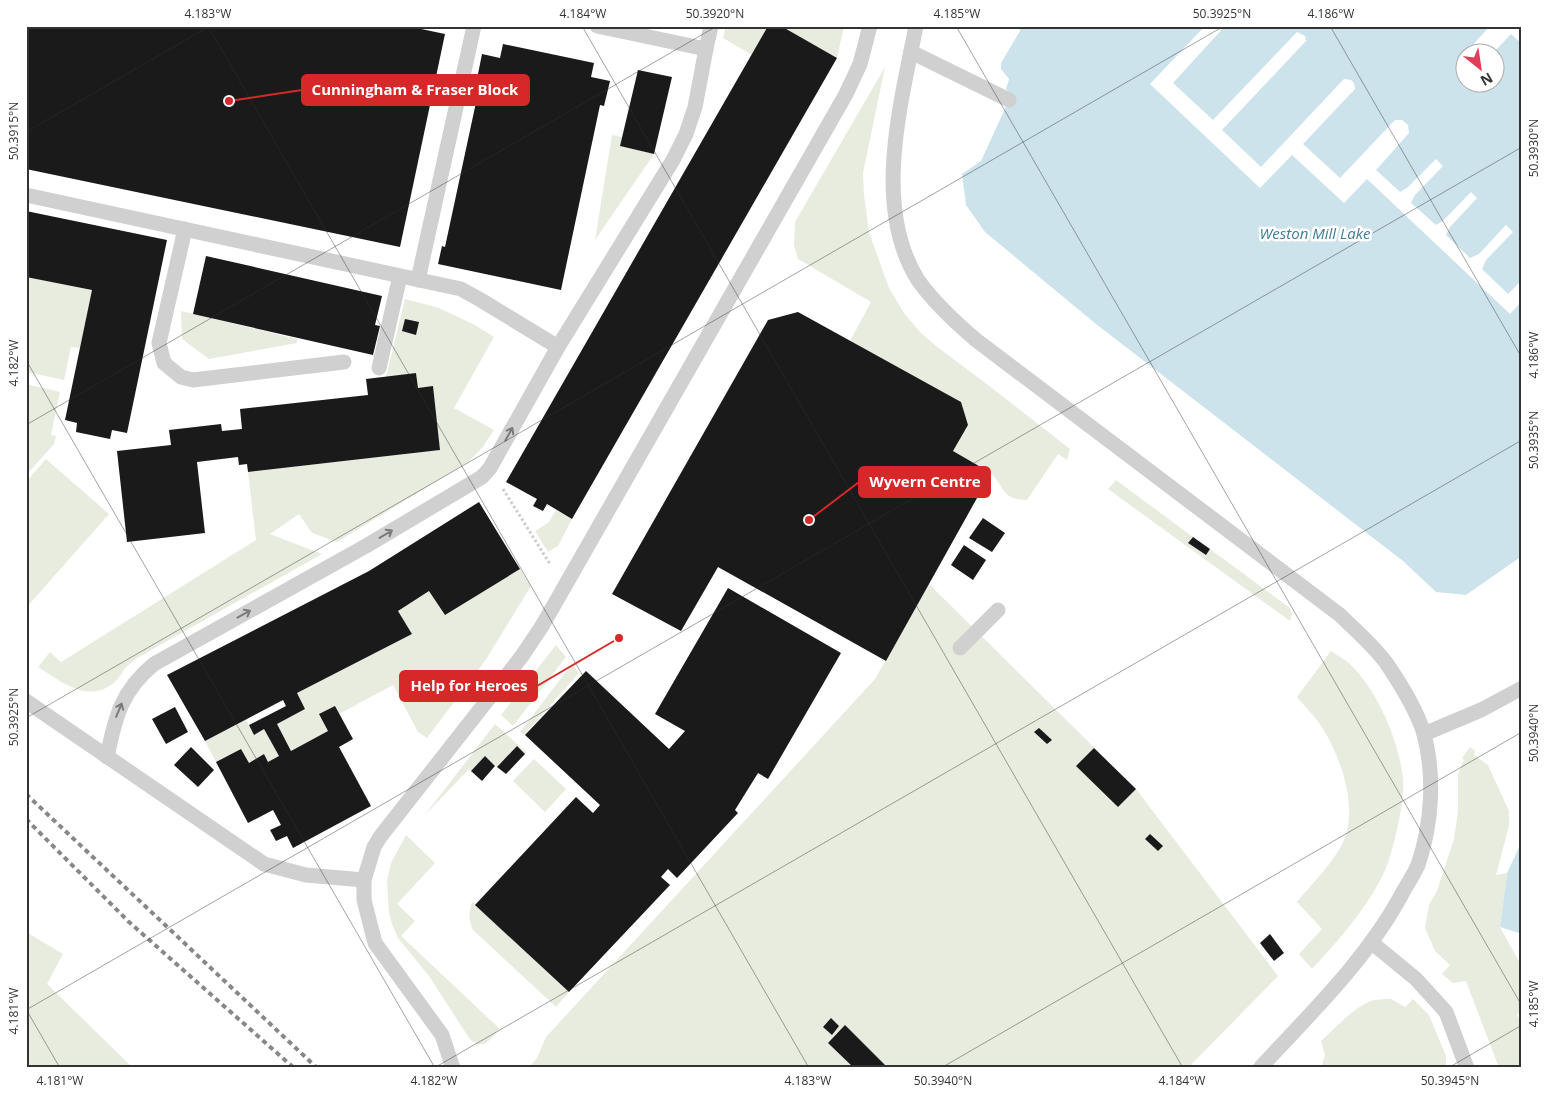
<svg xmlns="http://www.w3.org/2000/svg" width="1548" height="1094" viewBox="0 0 1548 1094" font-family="'Open Sans',sans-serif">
<rect width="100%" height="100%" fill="#fff"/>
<!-- green -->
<g fill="#e7ecdf">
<polygon points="726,26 768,26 752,55 723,38"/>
<polygon points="781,26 844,26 837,58"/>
<path d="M 885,67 L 863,173 L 864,195 L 869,232 L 889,288 L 904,313 L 920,332 L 936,346 L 992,388 L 1070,449 L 1067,460 L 1058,454 L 1027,500 C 1001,499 1006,489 991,473 L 953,451 L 968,425 L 850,341 L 871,302 L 798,259 L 794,245 L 795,222 Z"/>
<polygon points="612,135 622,137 620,146 654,154 595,240"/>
<polygon points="26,277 92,290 80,348 71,347 64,380 26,372"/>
<path d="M 405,299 L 439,308 L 475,325 L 494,337 L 454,408 L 494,430 L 482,448 L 468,462 L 337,542 L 312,533 L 299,514 L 270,534 L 322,554 L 137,658 C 134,661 128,664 125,668 C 122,672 120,677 116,681 C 89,705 63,683 38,667 L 50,652 L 61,662 L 256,540 L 248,472 L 440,450 L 433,387 L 418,388 L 416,373 L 386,377 Z"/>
<polygon points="181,311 297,339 297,343 209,359 182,339"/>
<polygon points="26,384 60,392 51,435 56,436 54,444 26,475"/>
<polygon points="46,459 109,514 26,608 26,482"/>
<polygon points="1116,480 1193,537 1188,543 1205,555 1210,549 1290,608 1292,614 1290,621 1108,489"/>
<polygon points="556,510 572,519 558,546 548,552 535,531 548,523"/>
<polygon points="520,569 531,586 485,661 427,738 418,732 393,685 339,714 335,706 320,714 328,731 291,751 277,724 305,709 297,693 412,634 398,611 429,591"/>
<polygon points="929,584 1136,789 1278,976 1188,1068 528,1068 537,1058 546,1037 875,679"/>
<polygon points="556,645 566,657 513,726 501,715"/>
<path d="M 1331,651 C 1338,656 1346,660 1352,666 C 1379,694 1399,741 1403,779 C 1405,802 1394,847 1386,868 C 1370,905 1339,940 1312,969 L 1299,954 L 1322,929 L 1297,902 C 1313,882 1335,862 1345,838 C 1357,805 1341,758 1323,729 C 1316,717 1305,707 1297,697 Z"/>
<polygon points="572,664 579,673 524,735 520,732"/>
<polygon points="246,720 254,734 264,729 279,756 268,762 264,754 249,763 241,749 216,762 205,741"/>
<polygon points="495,724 527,753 525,754 517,746 497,767 485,756 471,771 469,769 424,816"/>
<polygon points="1470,747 1475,751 1474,755 1488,765 1509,811 1509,826 1496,875 1507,873 1500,927 1522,967 1522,1008 1517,1015 1522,1024 1522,1068 1499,1068 1466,981 1453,983 1442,974 1450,965 1435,951 1425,928 1429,905 1437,891 1454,839 1458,811 1458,774 1464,760 1462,758"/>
<polygon points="534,759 566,789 545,812 513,781"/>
<path d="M 406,835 L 435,863 L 397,904 L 415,921 L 401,936 L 500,1029 C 489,1040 483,1052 469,1038 L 429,976 L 398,938 L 392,924 L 389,913 L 387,881 L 391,863 Z"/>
<path d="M 472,902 L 569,992 L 556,1007 L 473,930 C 468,919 469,912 472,902 Z"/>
<polygon points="26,932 63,954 47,984 133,1068 26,1068"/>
<path d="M 1391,999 L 1405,1007 L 1413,999 L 1429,1015 L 1446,1056 L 1446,1068 L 1321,1068 L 1325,1055 L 1321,1041 C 1334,1029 1358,1003 1375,1000 C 1380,999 1386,999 1391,999 Z"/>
</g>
<!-- water -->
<g fill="#cde3eb" fill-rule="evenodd">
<path d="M 1021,26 L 1522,26 L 1522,556 L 1466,595 L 1436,592 L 1403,561 L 1096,324 L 985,232 L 966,205 L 962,174 L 981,161 L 1009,100 L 1010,93 L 1006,89 L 1009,79 L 1001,69 L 1001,63 L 1020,31 ZM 1466,52 L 1496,52 L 1496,82 L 1466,82 Z"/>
<polygon points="1522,841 1522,934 1500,927 1507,873"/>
</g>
<!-- pier -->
<g fill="#fff">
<polygon points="1205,26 1225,26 1173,83 1213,120 1297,32 1305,36 1306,41 1222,130 1261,167 1344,79 1351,80 1354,83 1355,89 1303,144 1340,178 1395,120 1402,120 1408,125 1409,133 1376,170 1400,192 1407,188 1436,159 1443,166 1415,195 1411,203 1436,225 1443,221 1471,192 1477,198 1450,227 1446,235 1470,258 1479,254 1506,225 1513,232 1486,260 1482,269 1508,294 1522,280 1522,301 1510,314 1367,179 1344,203 1292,155 1260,188 1150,84"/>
<polygon points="1490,26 1522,26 1522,44 1511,34 1494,52 1476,52 1470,48"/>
</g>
<!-- building -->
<g fill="#1a1a1a">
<polygon points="26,26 407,26 445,34 400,247 26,169"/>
<polygon points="768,26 781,26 837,58 572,519 547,504 543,511 533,506 537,499 506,482"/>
<polygon points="503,44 594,63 591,77 610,81 604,106 600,105 561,290 438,264 442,246 445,247 481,79 477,79 482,54 500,58"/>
<polygon points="638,70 672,77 654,154 620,146"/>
<polygon points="26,211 167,240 127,433 112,430 110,439 76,432 77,423 65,420 92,290 26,277"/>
<polygon points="206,256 382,296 375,325 380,326 373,355 193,314"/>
<polygon points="798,312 961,402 968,425 953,451 991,473 886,661 718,567 681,631 612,594 768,320"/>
<polygon points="405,319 419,322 416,335 402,331"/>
<polygon points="416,373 418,388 433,386 440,450 248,472 247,464 239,465 238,457 197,462 205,533 127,542 117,451 171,445 169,430 221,424 222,431 242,429 240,409 368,395 366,379"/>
<polygon points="479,502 520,569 445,615 429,591 398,611 412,634 297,693 305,709 277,724 291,751 328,731 319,714 335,706 353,739 339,747 371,806 293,848 287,836 276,841 270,830 281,825 273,810 248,823 216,762 241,749 249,763 264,754 268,762 279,756 264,729 254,735 249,725 286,706 283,700 205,741 167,675 369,571"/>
<polygon points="983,518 1005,533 992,552 969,538"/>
<polygon points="1193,537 1210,549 1206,555 1188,543"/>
<polygon points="964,545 986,560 973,580 951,565"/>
<polygon points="728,588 841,653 768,779 758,773 735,810 738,813 677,878 668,869 661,877 670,885 569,992 475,905 576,797 593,813 600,805 525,735 586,671 669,749 685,731 655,714"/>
<polygon points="175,707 188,732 166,744 152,719"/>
<polygon points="1039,728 1052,740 1047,744 1034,732"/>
<polygon points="517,746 525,754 506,774 497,767"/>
<polygon points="191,747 214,770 198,787 174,765"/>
<polygon points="1094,748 1136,789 1118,807 1076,766"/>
<polygon points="485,756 495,766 482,781 471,771"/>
<polygon points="1150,834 1163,846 1158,851 1145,839"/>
<polygon points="1270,934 1284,953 1274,961 1260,943"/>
<polygon points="831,1018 839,1026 832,1035 823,1027"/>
<polygon points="845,1025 888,1068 854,1068 828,1043"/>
</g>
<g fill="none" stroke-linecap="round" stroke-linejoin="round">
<!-- path -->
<polyline stroke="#cdcdcd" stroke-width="3" stroke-dasharray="2.5 2.5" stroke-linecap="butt" points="503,489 550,564"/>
<!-- service -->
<g stroke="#d0d0d0" stroke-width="15">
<polyline points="597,26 706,49 711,26"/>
<path d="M 916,26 C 901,104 872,207 918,280 C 934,303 955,322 976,340 L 1340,615 C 1356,631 1374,646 1387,664 C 1401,685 1417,710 1424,734 C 1435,776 1432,824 1418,865 C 1414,874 1408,883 1403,892 C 1368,958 1311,1013 1260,1068"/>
<polyline points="911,52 1009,100"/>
<polyline points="26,195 461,289 479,299 558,347"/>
<polyline points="185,229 159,343 164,363 181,377 193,380 344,362"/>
<polyline points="418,280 474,26"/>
<polyline points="379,368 400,276"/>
<polyline points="960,648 998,610"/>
<polyline points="26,701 264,864 306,875 364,880"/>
<polyline points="1424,734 1481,710 1522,688"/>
<path d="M 107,757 C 115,718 121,691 154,664 L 366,546 L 482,477 L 490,468 L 558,347 L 673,160 L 686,134 L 695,107 L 706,49"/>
<polyline points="1371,942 1416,979 1446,1012 1467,1068"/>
<polyline points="453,1068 442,1035 375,943 364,900 364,880 374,847 380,837 522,656 542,626 846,94 860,64 870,26"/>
</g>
<!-- rail -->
<g stroke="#888" stroke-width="4" stroke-dasharray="5 4" stroke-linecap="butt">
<polyline points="26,794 317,1068"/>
<polyline points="26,819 129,922 294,1068"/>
</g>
</g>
<!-- one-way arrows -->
<defs><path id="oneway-shaft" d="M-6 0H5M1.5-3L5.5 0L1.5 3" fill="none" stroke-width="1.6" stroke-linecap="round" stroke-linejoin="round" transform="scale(1.25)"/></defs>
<g stroke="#7a7a7a">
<use href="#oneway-shaft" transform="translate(509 434) rotate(-61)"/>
<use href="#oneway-shaft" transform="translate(386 534) rotate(-31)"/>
<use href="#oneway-shaft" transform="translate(244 614) rotate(-29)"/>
<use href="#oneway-shaft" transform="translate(119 710) rotate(-67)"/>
</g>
<!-- ticks -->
<path fill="none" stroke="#333" stroke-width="1" stroke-opacity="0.45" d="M 208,26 L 809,1068M 582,26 L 1183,1068M 956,26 L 1522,1006M 1330,26 L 1522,358M 26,132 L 210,26M 26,360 L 435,1068M 26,425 L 717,26M 26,718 L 1224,26M 26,1009 L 60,1068M 26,1010 L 1522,147M 434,1068 L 1522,440M 941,1068 L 1522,732M 1448,1068 L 1522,1025"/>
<g text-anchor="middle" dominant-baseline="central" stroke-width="5" stroke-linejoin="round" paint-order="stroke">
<!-- water labels -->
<g font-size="15" font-style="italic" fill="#417c95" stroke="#fff">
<text x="1315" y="233">Weston Mill Lake</text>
</g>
</g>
<!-- callouts -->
<path fill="none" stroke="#d62828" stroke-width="2" d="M229 101L302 90M809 520L859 482M619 638L537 686"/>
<g fill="#d62828" stroke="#fff" stroke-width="2">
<circle cx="229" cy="101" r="5"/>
<circle cx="809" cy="520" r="5"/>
<circle cx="619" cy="638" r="5"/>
</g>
<g fill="#d62828" stroke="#d62828" stroke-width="2">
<rect x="302" y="75" width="227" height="30" rx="5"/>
<rect x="859" y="467" width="131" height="30" rx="5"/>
<rect x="400" y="671" width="137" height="30" rx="5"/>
</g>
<g font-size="15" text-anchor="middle" font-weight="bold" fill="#fff">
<text x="415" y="95">Cunningham &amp; Fraser Block</text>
<text x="925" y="487">Wyvern Centre</text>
<text x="469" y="691">Help for Heroes</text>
</g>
<!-- border -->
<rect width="1548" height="1094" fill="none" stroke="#ffffff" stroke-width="55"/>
<!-- north arrow -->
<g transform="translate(1480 68) rotate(150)"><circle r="24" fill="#ffffff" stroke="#adadad"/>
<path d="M0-4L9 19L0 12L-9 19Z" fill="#e23d59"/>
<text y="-8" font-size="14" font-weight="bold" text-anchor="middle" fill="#333333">N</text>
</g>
<rect x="28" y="28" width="1492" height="1038" fill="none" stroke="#333" stroke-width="2"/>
<g font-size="12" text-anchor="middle" fill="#333">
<text x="208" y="18">4.183°W</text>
<text x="583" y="18">4.184°W</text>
<text x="715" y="18">50.3920°N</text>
<text x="957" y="18">4.185°W</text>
<text x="1222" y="18">50.3925°N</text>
<text x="1331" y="18">4.186°W</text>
<text transform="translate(14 131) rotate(-90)" y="4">50.3915°N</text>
<text transform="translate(1534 148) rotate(-90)" y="4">50.3930°N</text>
<text transform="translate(1534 355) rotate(-90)" y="4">4.186°W</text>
<text transform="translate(14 363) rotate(-90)" y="4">4.182°W</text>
<text transform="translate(1534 440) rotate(-90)" y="4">50.3935°N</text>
<text transform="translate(14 717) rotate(-90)" y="4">50.3925°N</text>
<text transform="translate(1534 733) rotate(-90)" y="4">50.3940°N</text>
<text transform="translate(1534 1004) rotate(-90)" y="4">4.185°W</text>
<text transform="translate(14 1011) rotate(-90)" y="4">4.181°W</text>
<text x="60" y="1085">4.181°W</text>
<text x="434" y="1085">4.182°W</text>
<text x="808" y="1085">4.183°W</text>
<text x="943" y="1085">50.3940°N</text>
<text x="1182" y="1085">4.184°W</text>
<text x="1450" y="1085">50.3945°N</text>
</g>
</svg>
